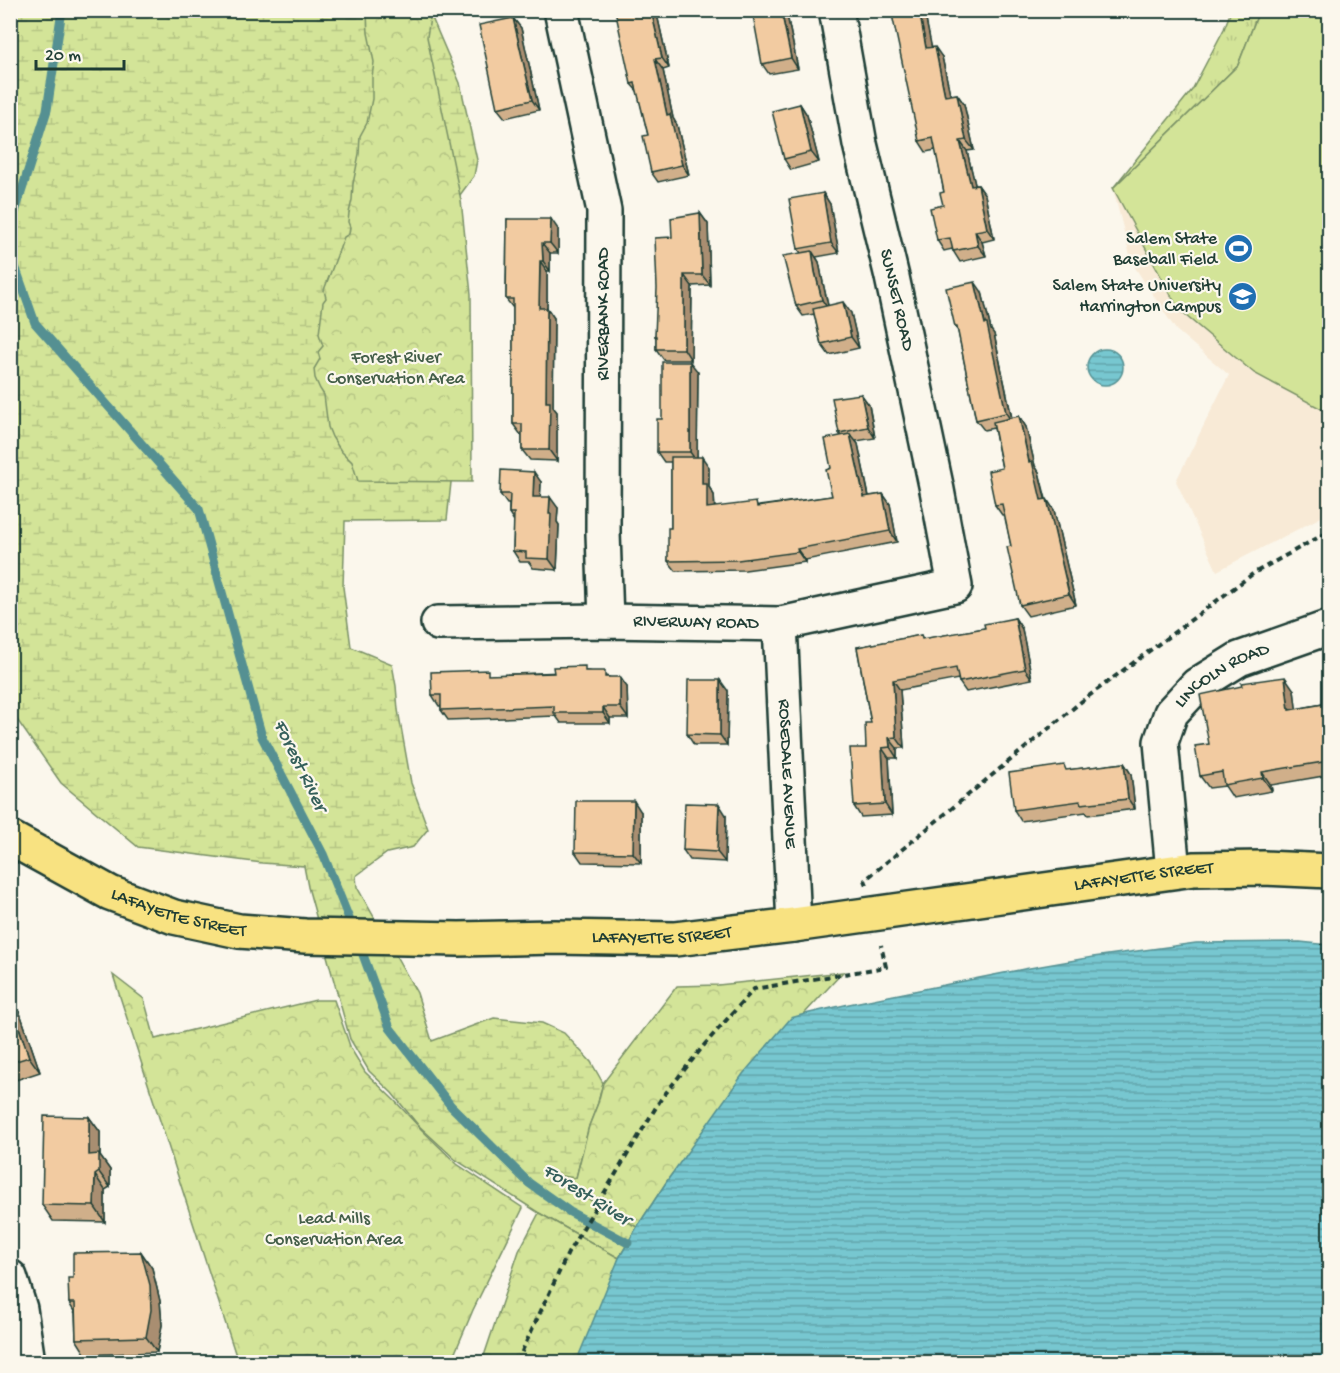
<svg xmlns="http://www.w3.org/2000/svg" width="1340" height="1373" viewBox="0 0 1340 1373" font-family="'Gochi Hand',sans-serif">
<defs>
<pattern id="grass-tufts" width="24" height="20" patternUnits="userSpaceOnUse" patternTransform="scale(1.5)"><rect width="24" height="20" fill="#d3e498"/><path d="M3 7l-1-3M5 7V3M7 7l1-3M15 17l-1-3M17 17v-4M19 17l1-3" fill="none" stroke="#b5c484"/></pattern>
<pattern id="wetland-marsh" width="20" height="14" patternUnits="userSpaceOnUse" patternTransform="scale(1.5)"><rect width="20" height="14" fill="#d3e498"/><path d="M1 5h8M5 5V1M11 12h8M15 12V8" fill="none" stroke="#b5c484"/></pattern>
<pattern id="park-crowns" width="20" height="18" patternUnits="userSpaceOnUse" patternTransform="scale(1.5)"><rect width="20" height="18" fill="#d3e498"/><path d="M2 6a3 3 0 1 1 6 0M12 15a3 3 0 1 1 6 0" fill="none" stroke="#b5c484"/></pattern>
<pattern id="water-rules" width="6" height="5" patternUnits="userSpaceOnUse" patternTransform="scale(1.5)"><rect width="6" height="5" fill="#77c7d0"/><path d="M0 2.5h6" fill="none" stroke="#61a3aa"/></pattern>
</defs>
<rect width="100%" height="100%" fill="#fbf7ec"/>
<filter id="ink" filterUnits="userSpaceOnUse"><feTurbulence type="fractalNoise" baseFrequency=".0167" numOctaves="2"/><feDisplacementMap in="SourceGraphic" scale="12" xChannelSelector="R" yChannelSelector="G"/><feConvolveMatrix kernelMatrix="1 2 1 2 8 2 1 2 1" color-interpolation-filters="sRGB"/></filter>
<g filter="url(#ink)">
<!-- built -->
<polygon fill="#f8ead6" points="1231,11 1329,11 1329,513 1217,571 1176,481 1229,375 1176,330 1132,263 1113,189 1192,90 1224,29"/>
<!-- grass -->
<polygon fill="url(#grass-tufts)" stroke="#799066" stroke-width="1.5" points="1231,11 1259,11 1238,65 1113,188 1192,90 1224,29"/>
<!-- wetland -->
<polygon fill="url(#wetland-marsh)" stroke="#799066" stroke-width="1.5" points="10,11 429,11 460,83 477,160 474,176 429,237 458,417 447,520 345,521 343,587 351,647 392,664 396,686 398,710 411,783 428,829 413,847 387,853 356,876 357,887 417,993 432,1041 494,1018 542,1023 564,1033 591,1062 603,1083 598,1103 589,1126 576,1178 561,1183 637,1227 619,1258 539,1213 456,1160 418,1125 392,1093 369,1071 350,1039 308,887 304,866 262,863 138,847 61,783 11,711"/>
<!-- park -->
<g fill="url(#park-crowns)" stroke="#799066" stroke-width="1.5">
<polygon points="368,11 431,11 427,37 461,200 471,294 472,482 358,481 352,462 341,451 332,437 328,427 324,395 320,389 315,378 314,369 320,359 318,352 323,346 319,334 323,302 326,298 324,290 344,237 349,234 350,227 348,222 349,213 352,200 353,184 359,154 360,136 367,123 372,99 372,77 374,62 368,33 367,14"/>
<polygon points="843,972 753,1069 669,1178 637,1227 561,1183 562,1176 576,1178 589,1126 598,1103 603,1083 677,986 718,985"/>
<polygon points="113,975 144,999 155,1039 316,1000 334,1000 351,1049 365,1072 395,1101 421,1129 457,1164 523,1208 473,1310 451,1362 238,1362"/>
<polygon points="539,1213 619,1258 584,1362 482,1362 519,1251"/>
</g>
<!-- pitch -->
<polygon fill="#d3e498" stroke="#799066" stroke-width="1.5" points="1259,11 1329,11 1329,413 1254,373 1179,310 1113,188 1238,65"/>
<!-- water -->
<g fill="url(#water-rules)" stroke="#549092" stroke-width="1.5">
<circle cx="1105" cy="367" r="18"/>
<polygon points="1300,942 1329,945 1329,1362 583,1362 579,1355 619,1258 637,1227 669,1178 743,1074 791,1018 805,1014 849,1004 1024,969 1093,957 1196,943"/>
</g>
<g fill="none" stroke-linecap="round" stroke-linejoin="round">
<!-- stream -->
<g stroke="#549092" stroke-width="9">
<polyline points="10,228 47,110 62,10"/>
<polyline points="10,252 35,323 199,509 262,737 323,854 354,931"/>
<polyline points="359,944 390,1028 451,1106 529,1183 570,1212 628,1243"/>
</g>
<defs>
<g id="minor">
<polyline points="561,10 604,211 603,533 606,621"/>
<path id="s1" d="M 438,623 L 606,621 L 780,624 L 955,586 L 937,490 L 892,277 L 860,144 L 836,10"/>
<path id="s2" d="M 780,624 L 794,925"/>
<path id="s3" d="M 1173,871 L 1161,742 L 1171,713 L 1197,685 L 1239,659 L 1330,627"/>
<polyline points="10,1277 20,1309 28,1362"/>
</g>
<g id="major">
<path id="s4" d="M 10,838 L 110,893 L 174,917 L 239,931 L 305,936 L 459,939 L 555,937 L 675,939 L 794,925 L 1194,869 L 1264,868 L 1330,871"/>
</g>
</defs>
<!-- minor casing -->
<use href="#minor" stroke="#1f3d34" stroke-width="38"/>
<!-- major casing -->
<use href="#major" stroke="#1f3d34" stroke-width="38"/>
<!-- path -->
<g stroke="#1f3d34" stroke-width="4" stroke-dasharray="6 4.5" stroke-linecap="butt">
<polyline points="867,885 865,880 1082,701 1254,573 1330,531"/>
<polyline points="518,1362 523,1349 568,1253 661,1099 705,1044 754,989 886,967 881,945"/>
</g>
<!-- minor -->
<use href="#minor" stroke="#fbf7ec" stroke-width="33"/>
<!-- major -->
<use href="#major" stroke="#f8e281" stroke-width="33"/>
</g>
<!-- wall -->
<g fill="#d0af8a" stroke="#1f3d34" stroke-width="1.5">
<polygon points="656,10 669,68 663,70 673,118 677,125 689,175 658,182 651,172 648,135 638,92 631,84"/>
<polygon points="786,10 798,69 769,74 762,64"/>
<polygon points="925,15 931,47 942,57 950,95 957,94 964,104 974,150 967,151 975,185 978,185 985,195 994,239 982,242 986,256 960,262 952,249 944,251 937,240 943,205 944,192 936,150 926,152 919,141"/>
<polygon points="513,18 521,28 539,110 505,118 497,108"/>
<polygon points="800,104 807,115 819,162 791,170 784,159"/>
<polygon points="823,193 830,204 839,253 816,257 819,262 823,283 828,306 851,313 859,348 829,355 821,344 814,314 803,316 796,306 801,253 798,249"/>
<polygon points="700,213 708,224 710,285 692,286 691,360 664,360 656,349 656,338 655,336 672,237"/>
<polygon points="507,219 558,229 558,253 550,253 550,271 547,271 547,308 554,318 553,407 557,412 557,461 530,460 522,450 522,435 521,435 513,424 513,308 506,299"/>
<polygon points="982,292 991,330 994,334 1012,418 1019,416 1026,427 1035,466 1039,472 1046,499 1054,510 1076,605 1028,616 1020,605 1011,546 1005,515 1002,515 995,505 1002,468 994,428 984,430 976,420 958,331 955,327"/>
<polygon points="698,372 697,457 709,467 709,487 714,495 715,507 759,506 832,496 831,468 841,436 839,433 861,394 869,405 875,438 856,441 858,444 869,496 883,494 890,504 897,542 805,560 805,562 745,570 676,571 668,561 671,528 671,462 664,462 657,452 662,419"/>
<polygon points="541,482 540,497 558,508 557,522 559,525 557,570 533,568 529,562 520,562 513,551 514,521 509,513 509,504 507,504 500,494"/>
<polygon points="1015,618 1022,629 1032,679 966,692 959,682 958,679 900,690 904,748 897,748 897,758 889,758 892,815 861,817 854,806 871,723 857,647 921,635 923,639 985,628"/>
<polygon points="588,671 609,677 627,687 628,718 610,718 610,723 561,723 556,716 448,720 441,710 441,706 439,706 432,695 492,675"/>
<polygon points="1294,690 1296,709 1329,703 1329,775 1271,785 1272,791 1233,798 1225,786 1209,788 1200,776 1209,744"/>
<polygon points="728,691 727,745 694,745 687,734"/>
<polygon points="1124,763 1131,774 1135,809 1088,815 1086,812 1021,821 1014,810 1068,770"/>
<polygon points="641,812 641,863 582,862 575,852"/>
<polygon points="726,815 725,862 690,860 683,850"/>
<polygon points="10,1000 20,1013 40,1072 10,1082"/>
<polygon points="89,1117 100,1132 100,1156 110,1170 110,1187 105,1190 105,1222 53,1221 42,1205"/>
<polygon points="141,1252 152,1268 160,1301 162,1325 157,1352 86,1355 76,1339 75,1313 69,1303 73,1278"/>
</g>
<!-- shaded-wall -->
<g fill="#a98e71" stroke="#1f3d34" stroke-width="1.5">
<polygon points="651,10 656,10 669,68 662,58"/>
<polygon points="781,10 786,10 798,69 791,58"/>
<polygon points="919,10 922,10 925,15 934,59 926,48"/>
<polygon points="513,18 521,28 539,110 532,100"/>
<polygon points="935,47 942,57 953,107 945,96"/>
<polygon points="655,59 663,70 673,118 677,125 689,175 682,165 667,115"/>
<polygon points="957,94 964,104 974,150 966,140"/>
<polygon points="800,104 807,115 819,162 811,152"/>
<polygon points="960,141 967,151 978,197 971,186"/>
<polygon points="978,185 985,195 994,239 987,229"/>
<polygon points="823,193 830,204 839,253 831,243"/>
<polygon points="700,213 708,224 710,285 702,275"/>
<polygon points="551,219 558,229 558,253 550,243"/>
<polygon points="975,231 982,242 986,256 978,246"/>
<polygon points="542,243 550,253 550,271 543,261"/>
<polygon points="812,251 819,262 823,283 829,310 822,300 815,272"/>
<polygon points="540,261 547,271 547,318 539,308"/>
<polygon points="684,275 692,286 691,360 684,349"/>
<polygon points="975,282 982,292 991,330 994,334 1013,424 1006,413"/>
<polygon points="843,302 851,313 859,348 851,337"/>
<polygon points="547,308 554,318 553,407 557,412 557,461 549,450 546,402"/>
<polygon points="690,362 698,372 697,462 690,452"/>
<polygon points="861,394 869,405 875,438 868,427"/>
<polygon points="1019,416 1026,427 1035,466 1039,472 1048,511 1041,500 1029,462"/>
<polygon points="850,434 858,444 871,507 864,497"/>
<polygon points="702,457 709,467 709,487 714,495 715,519 707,508 702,484"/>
<polygon points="534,472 541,482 540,507 533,497"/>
<polygon points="883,494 890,504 897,542 890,531"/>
<polygon points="550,497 558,508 557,522 559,525 557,570 549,559 549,514"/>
<polygon points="1047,499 1054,510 1076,605 1069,594"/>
<polygon points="797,549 805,560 805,562 798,552"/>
<polygon points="1015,618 1022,629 1032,679 1025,669"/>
<polygon points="620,677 627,687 628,718 620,707"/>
<polygon points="1285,677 1294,690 1298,723 1289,710"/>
<polygon points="720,680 728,691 727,745 720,735"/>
<polygon points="893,680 900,690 904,748 896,737"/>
<polygon points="603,707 610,718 610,723 603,713"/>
<polygon points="889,738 897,748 897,758 890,747"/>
<polygon points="882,748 889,758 892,815 885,804"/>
<polygon points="1124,763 1131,774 1135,809 1128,799"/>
<polygon points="1262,772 1271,785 1272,791 1263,778"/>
<polygon points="634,801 641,812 641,863 633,853"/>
<polygon points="719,804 726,815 725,862 717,852"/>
<polygon points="10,1000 20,1013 40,1072 29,1057"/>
<polygon points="89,1117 100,1132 100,1156 110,1170 110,1187 99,1172 89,1155"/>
<polygon points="95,1175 105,1190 105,1222 94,1206"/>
<polygon points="141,1252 152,1268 160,1301 162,1325 157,1352 146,1337"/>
</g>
<!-- building -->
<g fill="#f2cba1" stroke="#1f3d34" stroke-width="1.5">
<polygon points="615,10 651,10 662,58 655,59 667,115 670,114 682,165 651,172 643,136 648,135 635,83 631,84"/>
<polygon points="752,10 781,10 791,58 762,64"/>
<polygon points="891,10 919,10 926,48 935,47 945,96 957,94 966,140 960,141 971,186 978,185 987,229 975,231 978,246 953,251 950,238 937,240 930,208 943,205 940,193 944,192 933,138 919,141"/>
<polygon points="513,18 532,100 497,108 479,25"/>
<polygon points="800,104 811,152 784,159 772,111"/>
<polygon points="823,193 831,243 798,249 789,199"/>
<polygon points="700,213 702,275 684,275 684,349 656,349 656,336 655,336 657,288 655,238 672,237 671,218"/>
<polygon points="507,219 551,219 550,243 542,243 543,261 540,261 539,308 547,308 546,402 550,402 549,450 522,450 522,424 513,424 513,299 506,299"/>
<polygon points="812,251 815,272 822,300 796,306 783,256"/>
<polygon points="975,282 985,324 987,324 1006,413 976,420 957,327 955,327 946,288"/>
<polygon points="843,302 851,337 821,344 813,309"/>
<polygon points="662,362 690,362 690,452 657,452 657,419 662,419"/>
<polygon points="861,394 868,427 839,433 832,398"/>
<polygon points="1019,416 1029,462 1032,461 1041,500 1047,499 1069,594 1020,605 1007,547 1011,546 1002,504 995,505 988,471 1002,468 993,422"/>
<polygon points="850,434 864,497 883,494 890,531 797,549 798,552 738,560 668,561 668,528 671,528 671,457 702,457 702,484 707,484 707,508 756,502 757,507 832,496 826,470 831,468 825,439"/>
<polygon points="501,470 534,472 533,497 550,497 549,514 551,514 549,559 526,558 526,552 513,551 514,513 509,513 510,494 500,494"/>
<polygon points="1015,618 1025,669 959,682 956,668 893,680 896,737 889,738 890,747 882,748 885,804 854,806 850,748 866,748 865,723 871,723 857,647 921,635 922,639 985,628 984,624"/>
<polygon points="585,666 585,671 605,671 605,677 620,677 620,707 603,707 603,713 554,713 554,706 441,710 441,695 432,695 431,672 488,670 488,675 554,673 553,667"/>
<polygon points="1285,677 1289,710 1329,703 1329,761 1262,772 1263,778 1224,785 1222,772 1200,776 1195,746 1209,744 1200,695 1242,686 1241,683"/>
<polygon points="688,680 720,680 720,735 687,734"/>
<polygon points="1124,763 1128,799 1081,804 1080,801 1014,810 1009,773 1064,765 1066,770"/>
<polygon points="576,801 634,801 633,853 575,852"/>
<polygon points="685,803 719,804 717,852 683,850"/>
<polygon points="10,1002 29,1057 10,1063"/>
<polygon points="44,1116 89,1117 89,1155 99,1154 99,1172 95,1175 94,1206 42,1205"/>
<polygon points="141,1252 150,1285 151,1310 146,1337 76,1339 75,1303 69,1303 68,1278 73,1278 73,1253"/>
</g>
</g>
<!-- icons -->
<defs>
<symbol id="stadium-disc" viewBox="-11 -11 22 22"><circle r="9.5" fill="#1f6fb2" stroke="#fbf7ec"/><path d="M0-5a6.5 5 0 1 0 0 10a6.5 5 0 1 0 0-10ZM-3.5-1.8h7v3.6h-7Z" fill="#fff"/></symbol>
<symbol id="university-disc" viewBox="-11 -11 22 22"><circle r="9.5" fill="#1f6fb2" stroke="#fbf7ec"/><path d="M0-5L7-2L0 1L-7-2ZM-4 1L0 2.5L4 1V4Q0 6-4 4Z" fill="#fff"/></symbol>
</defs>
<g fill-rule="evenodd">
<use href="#stadium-disc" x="1222" y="232" width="33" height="33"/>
<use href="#university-disc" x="1226" y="280" width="33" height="33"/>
</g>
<g text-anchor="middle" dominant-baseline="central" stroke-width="4.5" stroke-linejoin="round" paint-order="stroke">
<!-- poi labels -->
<g font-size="18" fill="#1f3d34" stroke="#fbf7ec" text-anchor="end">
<text x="1217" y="239">Salem State<tspan x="1217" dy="21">Baseball Field</tspan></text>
<text x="1221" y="286">Salem State University<tspan x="1221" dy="21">Harrington Campus</tspan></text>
</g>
<!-- street labels -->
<g font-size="18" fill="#1f3d34" stroke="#fbf7ec">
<text transform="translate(896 300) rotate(77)">SUNSET ROAD</text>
<text transform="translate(604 314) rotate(-90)">RIVERBANK ROAD</text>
<text stroke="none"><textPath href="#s1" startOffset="258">RIVERWAY ROAD</textPath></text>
<text stroke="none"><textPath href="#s3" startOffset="225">LINCOLN ROAD</textPath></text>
<text stroke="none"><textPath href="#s2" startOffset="150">ROSEDALE AVENUE</textPath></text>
<text stroke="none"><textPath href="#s4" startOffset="1158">LAFAYETTE STREET</textPath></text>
<text stroke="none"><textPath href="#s4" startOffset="186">LAFAYETTE STREET</textPath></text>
<text stroke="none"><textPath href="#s4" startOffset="672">LAFAYETTE STREET</textPath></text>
</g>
<!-- park labels -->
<g font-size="18" fill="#435e48" stroke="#fbf7ec">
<text x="396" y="358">Forest River<tspan x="396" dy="21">Conservation Area</tspan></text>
<text x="334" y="1219">Lead Mills<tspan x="334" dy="21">Conservation Area</tspan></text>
</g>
<!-- water labels -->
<g font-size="20" font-style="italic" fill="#35605b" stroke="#fbf7ec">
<text transform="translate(299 766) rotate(64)">Forest River</text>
<text transform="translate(586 1196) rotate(32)">Forest River</text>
</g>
</g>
<!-- margin -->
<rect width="1340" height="1373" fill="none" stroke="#fbf7ec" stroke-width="36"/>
<rect x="18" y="18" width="1304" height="1337" fill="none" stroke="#1f3d34" stroke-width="2" filter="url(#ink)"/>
<!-- scale -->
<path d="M36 60v9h88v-9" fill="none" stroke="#1f3d34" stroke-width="3"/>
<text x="45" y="60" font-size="18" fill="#1f3d34" stroke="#fbf7ec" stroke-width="4.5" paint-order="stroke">20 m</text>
</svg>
